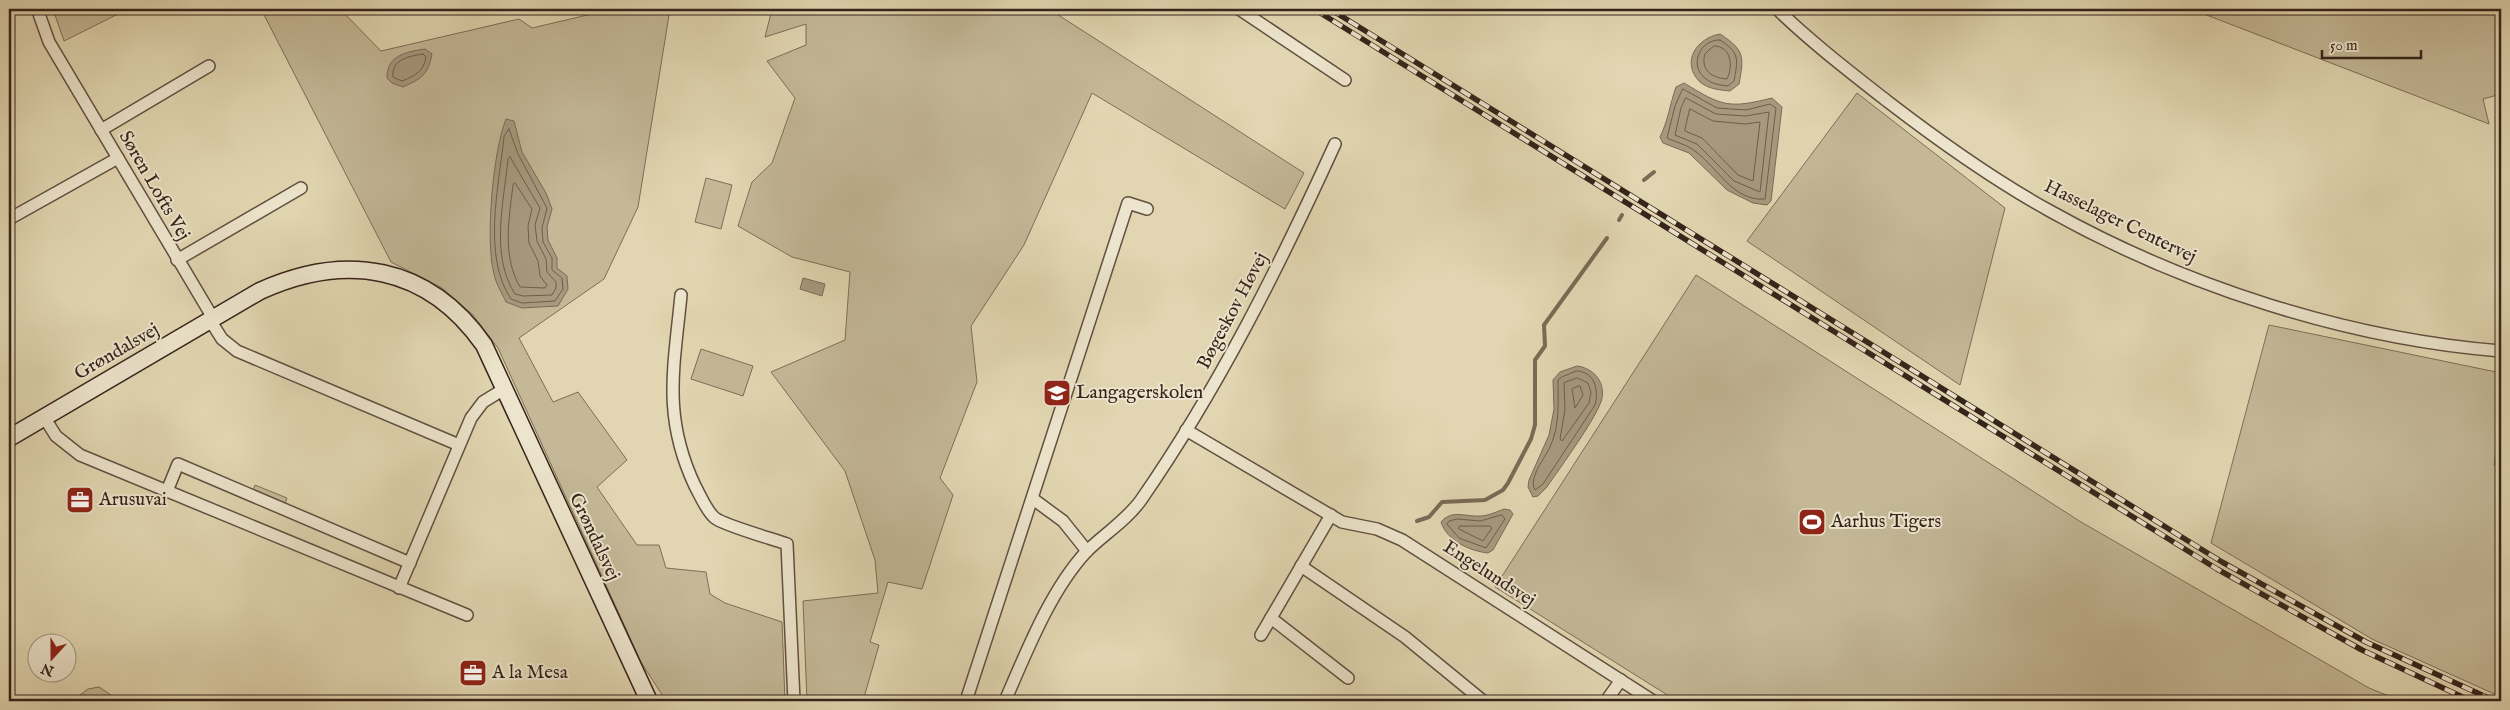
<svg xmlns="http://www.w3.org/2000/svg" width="2510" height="710" viewBox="0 0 2510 710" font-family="'IM FELL English',serif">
<rect width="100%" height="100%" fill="#e1d6b1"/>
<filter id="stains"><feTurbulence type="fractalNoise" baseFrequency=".004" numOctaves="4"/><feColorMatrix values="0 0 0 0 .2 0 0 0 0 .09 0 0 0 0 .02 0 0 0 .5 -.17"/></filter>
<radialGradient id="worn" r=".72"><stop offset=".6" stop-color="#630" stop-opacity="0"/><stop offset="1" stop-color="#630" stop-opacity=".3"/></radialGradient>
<!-- green -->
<g fill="#c4b897" stroke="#7d6e58">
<polygon points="53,9 135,9 122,12 64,41"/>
<polygon points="261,9 340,9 381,51 519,19 532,28 613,9 670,9 638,207 604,279 519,338 553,402 578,392 627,460 597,487 637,545 659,545 666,568 706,572 710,594 725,603 782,622 785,701 666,701 641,662 498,348 473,315 442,288 391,262"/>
<polygon points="772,9 1049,9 1304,173 1285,209 1092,93 1024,245 971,326 977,382 940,478 953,495 922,589 888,582 870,642 879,645 863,701 807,701 803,601 878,593 875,560 845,471 771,372 845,340 850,272 792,257 738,226 752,182 772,163 795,98 767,61 806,45 806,24 765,37"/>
<polygon points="2191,9 2494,9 2501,33 2501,94 2483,99 2489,124"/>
<polygon points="1857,93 2005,208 1960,385 1747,241"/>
<polygon points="706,178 732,185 721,229 695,222"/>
<polygon points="1696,275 2081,522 2369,688 2401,701 1677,701 1495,587"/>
<polygon points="2269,325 2501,373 2501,419 2494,465 2501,466 2501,697 2372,639 2211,543"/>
<polygon points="701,349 753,366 743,396 691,379"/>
<polygon points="255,485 287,498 284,507 252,494"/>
<polygon points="99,687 120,701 72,701 88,689"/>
</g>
<!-- water -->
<g fill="#a7997e" stroke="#7a6a56">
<path d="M 1720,34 C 1745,50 1744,57 1739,84 L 1730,91 C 1720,90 1708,89 1700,82 C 1680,62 1697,38 1720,34 Z"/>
<path d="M 425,49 L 432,54 C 428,75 421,79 403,87 L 392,83 L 387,78 C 387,55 406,52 425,49 Z"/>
<path d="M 1684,83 C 1722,106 1728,109 1772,98 L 1782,107 L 1771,201 L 1767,205 L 1753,203 L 1727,190 L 1689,153 L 1663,143 L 1660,137 C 1668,121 1670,104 1676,87 Z"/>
<path d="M 506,119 L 514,121 L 522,152 L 546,193 L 552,209 L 547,227 L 548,240 L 557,258 L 557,268 L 567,276 L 568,289 L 558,306 L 522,308 L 506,302 C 502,293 496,284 494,274 C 485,241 493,151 506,119 Z"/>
<polygon points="803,278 825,284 822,296 800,289"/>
<path d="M 1577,366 C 1593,368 1605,381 1602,398 C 1599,415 1559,469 1547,487 L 1538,496 L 1533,497 L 1528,487 L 1529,480 L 1549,435 L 1554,409 L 1553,380 L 1560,372 Z"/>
<path d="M 1504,509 L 1510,510 L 1513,514 L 1493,550 L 1488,553 C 1470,551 1447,541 1441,522 C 1452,509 1465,517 1480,516 C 1488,516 1496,512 1504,509 Z"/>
</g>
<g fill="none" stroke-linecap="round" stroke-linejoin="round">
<!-- shore -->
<g stroke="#6e5e4c" stroke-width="1">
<path d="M 1720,40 C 1740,53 1738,59 1734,81 L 1728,86 C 1720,85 1712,84 1706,79 C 1688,66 1700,39 1720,40 Z"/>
<path d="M 1714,46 C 1732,46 1733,67 1727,79 C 1712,78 1700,70 1705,54 Z"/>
<path d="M 423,54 L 426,57 C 424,71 415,76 402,81 L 393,77 C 391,59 410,56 423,54 Z"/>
<path d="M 1683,89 L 1717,108 L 1746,110 L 1770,104 L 1776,108 L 1765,199 C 1732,202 1716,164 1692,149 C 1685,144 1675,142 1667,138 L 1675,106 Z"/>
<polygon points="1686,98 1716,114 1746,116 1769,112 1760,192 1734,181 1697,144 1675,135 1681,108"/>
<polygon points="1690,109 1713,121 1745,124 1760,122 1753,181 1738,175 1702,138 1685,131"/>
<path d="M 509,129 L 518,154 L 547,208 L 542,228 L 543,242 L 552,258 L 552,270 L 562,278 L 563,289 L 555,301 L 522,303 L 511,299 C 482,256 499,186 504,137 Z"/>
<path d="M 510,157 L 540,208 L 535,225 L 537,241 L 546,259 L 547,272 L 556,282 L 556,288 L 552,295 L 523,296 L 515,294 C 490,255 504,202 508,159 Z"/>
<path d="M 515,183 L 532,209 L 528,226 L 529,243 L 538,261 L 540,276 L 547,285 L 545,288 L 520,287 C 502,256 509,219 513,185 Z"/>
<path d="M 1577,371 C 1595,372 1599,390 1595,405 L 1543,484 L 1535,490 C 1528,478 1545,458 1550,447 C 1560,425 1558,403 1558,380 L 1562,377 Z"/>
<polygon points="1578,378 1588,383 1591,392 1589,403 1562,441 1560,439 1565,410 1564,383"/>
<polygon points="1580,386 1583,395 1575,408 1572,389"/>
<polygon points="1502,515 1505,519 1486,548 1459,538 1447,524 1449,521 1457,519 1480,521"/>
<polygon points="1460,526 1490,526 1492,528 1483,541 1459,529"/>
</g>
<!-- stream -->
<g stroke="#7a6a56" stroke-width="4">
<polyline points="1644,180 1654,172"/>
<polyline points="1619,220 1622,215"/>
<polyline points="1417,521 1429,517 1442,502 1485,500 1503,490 1508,483 1531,439 1535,425 1535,360 1545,346 1544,325 1607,238"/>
</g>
<defs>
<g id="street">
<polyline points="1239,9 1345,80"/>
<path d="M 1777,9 C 1811,42 1850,72 1887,101 C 1939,141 1992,179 2050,211 C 2184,286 2348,339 2501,351"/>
<polyline points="38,11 49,42 213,318"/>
<polyline points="101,130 209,66"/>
<polyline points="9,219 118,158"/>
<polyline points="177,260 301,188"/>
<path d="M 681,295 C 674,368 662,416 695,486 C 700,495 707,512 715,518 C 723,525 773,539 787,544 L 794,701"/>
<polyline points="210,320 222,339 237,351 459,445"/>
<polyline points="44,417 56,436 80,455 467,615"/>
<polyline points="1186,430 1342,522 1377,529 1402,540 1653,701"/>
<polyline points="167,491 178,464 410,563"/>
<polyline points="1033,499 1063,521 1087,551"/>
<polyline points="1301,566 1405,637 1483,701"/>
<polyline points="399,588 471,418 483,402 504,389"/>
<polyline points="1271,618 1348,678"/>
<polyline points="1261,635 1331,515"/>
<polyline points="966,701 1128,203 1147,209"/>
<path d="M 1005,701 C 1026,653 1050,591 1086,552 C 1104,534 1126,521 1141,500 C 1218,389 1279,267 1335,144"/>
<polyline points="1606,701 1621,680"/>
</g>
<path id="secondary" d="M 9,438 L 260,291 C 346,252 428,265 484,345 L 649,701"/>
</defs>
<!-- street casing -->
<use href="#street" stroke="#615040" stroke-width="14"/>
<!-- secondary casing -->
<use href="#secondary" stroke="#36231a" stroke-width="19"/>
<!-- street -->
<use href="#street" stroke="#ece4cc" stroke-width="11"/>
<!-- secondary -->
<use href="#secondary" stroke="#ece4cc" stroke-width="16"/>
<defs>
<g id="rail">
<polyline points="1314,9 2217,569 2362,650 2471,701"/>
<polyline points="1330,9 2222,562 2366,642 2495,701"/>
</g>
</defs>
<!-- rail casing -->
<use href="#rail" stroke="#36231a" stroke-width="5.5"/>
<!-- rail -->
<use href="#rail" stroke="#ece4cc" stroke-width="4" stroke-dasharray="11" stroke-linecap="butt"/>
</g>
<!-- icons -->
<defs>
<symbol id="school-square" viewBox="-11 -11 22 22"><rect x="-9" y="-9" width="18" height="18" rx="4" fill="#8f2418" stroke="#ece4cc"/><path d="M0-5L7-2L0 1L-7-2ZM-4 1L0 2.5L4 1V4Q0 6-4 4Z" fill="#fff"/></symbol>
<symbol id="office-square" viewBox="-11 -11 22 22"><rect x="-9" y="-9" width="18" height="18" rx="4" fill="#8f2418" stroke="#ece4cc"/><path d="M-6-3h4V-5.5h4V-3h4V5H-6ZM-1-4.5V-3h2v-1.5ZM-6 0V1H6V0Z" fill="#fff"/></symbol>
<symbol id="stadium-square" viewBox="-11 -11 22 22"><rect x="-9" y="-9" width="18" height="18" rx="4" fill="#8f2418" stroke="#ece4cc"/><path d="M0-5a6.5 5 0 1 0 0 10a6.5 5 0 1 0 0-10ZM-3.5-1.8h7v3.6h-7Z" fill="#fff"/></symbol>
</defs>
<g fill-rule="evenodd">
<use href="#school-square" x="1041" y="377" width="32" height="32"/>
<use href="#office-square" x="64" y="484" width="32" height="32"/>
<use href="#stadium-square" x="1796" y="506" width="32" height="32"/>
<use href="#office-square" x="457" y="657" width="32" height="32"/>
</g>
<g text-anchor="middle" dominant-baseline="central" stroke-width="4" stroke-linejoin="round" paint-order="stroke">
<!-- street labels -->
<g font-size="19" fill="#36231a" stroke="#ece4cc">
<text transform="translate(154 186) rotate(60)">Søren Lofts Vej</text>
<text transform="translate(2120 222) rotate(26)">Hasselager Centervej</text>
<text transform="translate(1233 311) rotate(-62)">Bøgeskov Høvej</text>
<text transform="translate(117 352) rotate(-30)">Grøndalsvej</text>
<text transform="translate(594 537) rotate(65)">Grøndalsvej</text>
<text transform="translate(1489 574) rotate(33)">Engelundsvej</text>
</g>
<!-- poi labels -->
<g font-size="19" fill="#36231a" stroke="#ece4cc" text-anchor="start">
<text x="1076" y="393">Langagerskolen</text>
<text x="99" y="500">Arusuvai</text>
<text x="1831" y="522">Aarhus Tigers</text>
<text x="492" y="673">A la Mesa</text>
</g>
</g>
<!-- margin -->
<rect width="2510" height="710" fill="none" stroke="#e1d6b1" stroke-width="30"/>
<rect x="10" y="10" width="2490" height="690" fill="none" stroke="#36231a" stroke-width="2.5"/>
<rect x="15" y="15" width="2480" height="680" fill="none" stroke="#36231a"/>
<!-- north arrow -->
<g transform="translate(52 658) rotate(201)"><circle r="24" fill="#ece4cc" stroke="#a39785"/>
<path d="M0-4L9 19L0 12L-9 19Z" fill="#8f2418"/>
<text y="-8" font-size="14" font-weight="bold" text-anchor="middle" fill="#36231a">N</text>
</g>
<!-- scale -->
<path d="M2322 50v8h99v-8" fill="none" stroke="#36231a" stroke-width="2.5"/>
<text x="2330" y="50" font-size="15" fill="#36231a" stroke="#ece4cc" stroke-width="4" paint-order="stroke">50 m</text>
<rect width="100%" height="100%" filter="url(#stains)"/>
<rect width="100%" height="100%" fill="url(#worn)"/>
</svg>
